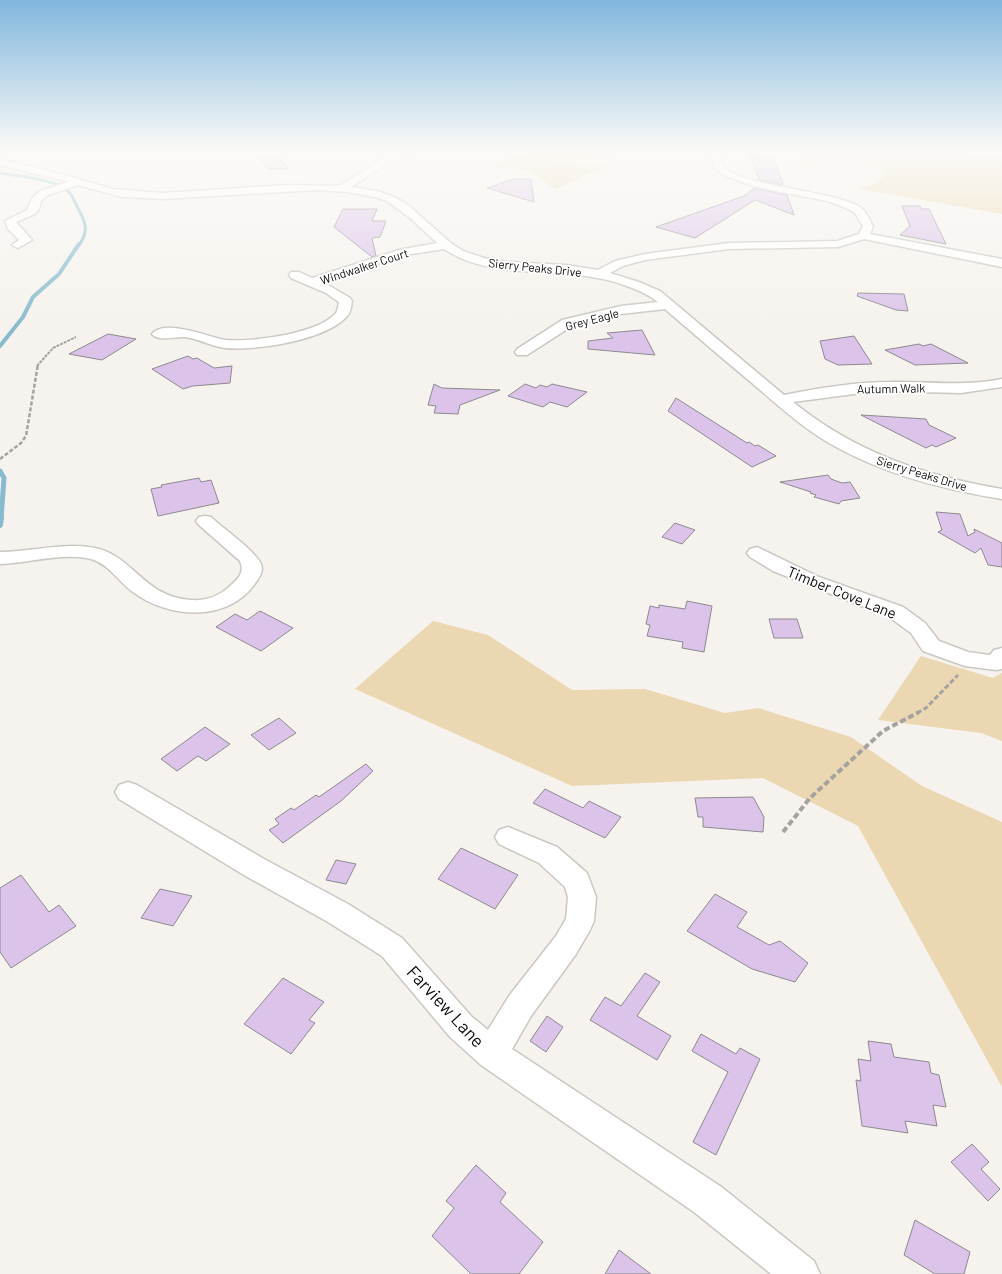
<svg xmlns="http://www.w3.org/2000/svg" width="1002" height="1274" viewBox="0 0 1002 1274" font-family="Barlow,sans-serif">
<rect width="100%" height="100%" fill="#f6f3ee"/>
<!-- green -->
<g fill="#ebd7b1">
<polygon points="529,150 622,150 622,151 608,156 553,163 588,166 612,163 555,189 529,171 493,166"/>
<path d="M 828,150 L 958,150 L 1002,157 L 1002,214 L 859,189 L 872,185 L 885,175 L 877,162 C 843,154 831,155 798,163 L 814,152 Z"/>
<polygon points="433,621 488,635 572,690 645,689 725,713 758,708 851,737 922,786 1002,822 1002,1087 858,826 763,778 572,786 355,689"/>
<polygon points="921,656 993,678 1002,673 1002,741 981,733 878,720"/>
</g>
<g fill="none" stroke-linecap="round" stroke-linejoin="round">
<!-- stream-far3 -->
<path stroke="#88bbcd" stroke-width="3" d="M 0,173 C 17,176 58,179 70,193 C 74,199 77,207 81,214 C 87,226 87,234 79,245"/>
<!-- stream-far2 -->
<polyline stroke="#88bbcd" stroke-width="4" points="0,346 23,317 33,297 59,274 79,244"/>
<!-- stream-far1 -->
<polyline stroke="#88bbcd" stroke-width="5" points="0,471 4,478 1,519"/>
<!-- stream -->
<polyline stroke="#88bbcd" stroke-width="6" points="0,525 1,517"/>
</g>
<!-- building -->
<g fill="#dbc3ea" stroke="#8d8a8f">
<polygon points="749,150 771,150 783,185 759,180"/>
<polygon points="274,152 289,169 268,169 255,154"/>
<polygon points="514,179 531,179 534,202 487,188"/>
<polygon points="755,188 787,195 794,215 755,200 695,238 656,227 744,196"/>
<polygon points="902,206 920,206 922,209 929,209 946,244 900,235 910,226"/>
<polygon points="343,209 377,209 372,221 386,221 380,237 372,238 376,256 372,257 334,227"/>
<polygon points="858,293 904,294 908,311 896,310 857,296"/>
<polygon points="642,330 655,355 588,349 588,341 613,338 607,333"/>
<polygon points="108,334 136,339 102,360 69,354"/>
<polygon points="854,336 872,364 838,365 825,359 820,341"/>
<polygon points="919,344 923,346 931,344 968,363 915,365 885,350"/>
<polygon points="188,356 193,359 197,358 214,368 232,366 230,383 193,386 183,389 152,369"/>
<polygon points="434,384 442,388 500,390 460,405 458,414 434,413 436,406 428,405"/>
<polygon points="525,384 536,388 540,385 547,387 552,384 587,392 567,407 550,402 543,407 508,396"/>
<polygon points="676,398 747,443 749,442 755,446 758,445 776,456 752,467 668,411"/>
<polygon points="861,415 926,419 929,425 956,438 936,447 932,445 926,448"/>
<polygon points="828,475 831,479 842,483 850,482 860,498 841,501 839,504 814,497 816,495 810,493 811,492 780,482"/>
<polygon points="199,478 201,482 211,480 219,503 158,516 151,489 162,487 161,485"/>
<polygon points="936,512 960,514 968,536 975,532 974,529 1002,543 1002,567 988,565 981,548 975,553 938,532 942,530"/>
<polygon points="675,523 695,530 682,544 662,537"/>
<polygon points="687,601 712,606 704,652 682,648 683,642 647,636 650,625 646,624 650,606 659,608 659,605 685,609"/>
<polygon points="260,611 293,628 261,651 216,627 235,614 247,620"/>
<polygon points="769,619 797,619 803,638 774,638"/>
<polygon points="279,718 296,733 269,750 251,735"/>
<polygon points="205,727 230,744 206,761 198,756 177,771 161,759"/>
<polygon points="366,764 373,771 341,801 283,843 269,830 279,824 275,819 291,808 294,810 316,795 319,797"/>
<polygon points="545,789 583,808 589,801 621,817 605,838 533,803"/>
<polygon points="753,797 764,817 763,832 703,827 703,817 698,817 695,798"/>
<polygon points="461,848 518,875 495,909 438,879"/>
<polygon points="336,860 356,864 346,884 326,880"/>
<polygon points="21,875 49,912 59,905 76,926 11,968 0,952 0,888"/>
<polygon points="160,889 192,896 173,926 141,918"/>
<polygon points="715,894 747,912 737,927 769,945 780,941 808,963 795,982 752,969 687,931"/>
<polygon points="645,973 660,982 637,1016 671,1036 657,1060 590,1020 605,997 621,1006"/>
<polygon points="283,978 324,1002 309,1020 315,1023 291,1054 244,1024"/>
<polygon points="547,1016 563,1027 546,1052 530,1041"/>
<polygon points="701,1034 736,1054 740,1048 760,1059 716,1155 693,1142 728,1072 692,1051"/>
<polygon points="868,1041 891,1044 894,1057 929,1062 931,1073 939,1075 946,1107 933,1105 937,1126 905,1121 908,1133 862,1126 856,1080 861,1081 858,1059 871,1061"/>
<polygon points="972,1144 989,1162 981,1169 1000,1189 988,1201 951,1162"/>
<polygon points="476,1165 506,1193 500,1202 543,1242 519,1274 471,1274 432,1236 454,1208 446,1201"/>
<polygon points="915,1220 970,1252 964,1274 935,1274 904,1255"/>
<polygon points="619,1250 651,1274 605,1274"/>
</g>
<g fill="none" stroke-linecap="round" stroke-linejoin="round">
<defs>
<g id="minor">
<path d="M 406,150 L 419,150 L 388,163 L 351,187 L 377,191 L 394,197 L 407,204 L 451,243 L 463,251 L 484,258 L 507,262 L 566,265 L 598,270 L 615,261 L 645,254 L 729,243 L 837,241 L 859,234 L 863,226 L 854,212 L 839,205 L 827,201 L 756,187 L 725,176 L 714,167 L 711,150 L 720,150 C 721,155 721,162 723,165 C 735,186 833,190 860,207 C 866,211 870,220 873,226 L 870,234 L 1002,259 L 1002,267 L 864,239 L 838,247 L 729,249 L 645,260 L 623,266 L 610,273 L 639,282 L 660,291 L 784,395 C 819,388 855,382 891,382 C 928,381 965,387 1002,379 L 1002,387 L 961,393 L 877,391 L 793,402 C 854,452 925,476 1002,489 L 1002,499 C 946,490 890,476 840,449 C 807,432 780,407 752,383 C 723,359 694,334 665,309 L 621,314 L 572,326 L 527,355 L 517,355 L 515,352 L 517,349 L 562,320 L 621,306 L 658,302 C 648,294 636,289 624,285 C 566,264 495,283 444,249 L 405,255 L 323,282 L 350,298 L 352,301 C 351,306 351,312 348,315 C 328,340 256,351 225,348 C 211,346 199,339 185,337 C 176,336 158,342 152,334 C 165,318 210,338 226,340 C 252,342 318,334 336,313 C 338,310 338,306 339,302 L 326,293 L 291,278 L 289,275 L 291,272 L 299,272 L 312,278 L 399,250 L 437,243 L 410,218 L 387,201 L 375,197 L 347,192 L 317,190 L 162,199 L 122,197 L 78,185 L 48,195 L 41,201 L 39,209 L 35,214 L 16,222 L 32,240 L 18,248 L 12,245 L 19,240 L 8,229 L 5,221 L 27,210 L 32,198 L 40,191 L 68,182 L 0,165 L 0,159 L 58,173 L 112,189 L 162,193 L 286,185 L 339,186 L 382,159 Z"/>
<path d="M 205,516 L 211,517 C 222,528 261,554 262,568 C 262,573 259,578 256,582 C 229,623 169,619 133,592 C 119,582 109,564 91,559 C 63,552 29,563 0,564 L 0,552 C 32,552 64,542 95,548 C 134,556 143,597 191,600 C 205,601 219,596 229,587 C 238,579 245,573 240,561 L 199,525 L 196,521 L 199,517 Z"/>
<polygon points="757,547 819,577 903,607 925,623 939,641 968,652 990,655 994,650 1002,648 1002,669 996,670 965,666 923,651 911,633 889,617 773,571 750,557 747,553 750,549"/>
<polygon points="128,782 137,785 264,859 348,904 402,938 472,1017 488,1030 509,996 556,936 566,919 568,897 565,887 539,863 499,844 495,837 499,830 508,827 557,847 587,873 596,897 594,921 590,930 576,954 531,1016 512,1049 720,1186 814,1261 820,1274 771,1274 694,1212 481,1065 450,1037 382,956 328,922 244,875 119,799 115,792 119,785"/>
</g>
</defs>
<!-- minor casing -->
<use href="#minor" stroke="#cac8c2" stroke-width="3"/>
<!-- path-far3 -->
<polyline stroke="#a5a39f" stroke-width="2" stroke-dasharray="3 1" stroke-linecap="butt" points="37,366 53,348 76,337"/>
<!-- path-far2 -->
<polyline stroke="#a5a39f" stroke-width="2.5" stroke-dasharray="4 2" stroke-linecap="butt" points="0,459 21,443 26,436 38,364"/>
<!-- path-far1 -->
<polyline stroke="#a5a39f" stroke-width="3" stroke-dasharray="5 2.5" stroke-linecap="butt" points="917,713 926,708 958,675"/>
<!-- path -->
<polyline stroke="#a5a39f" stroke-width="4" stroke-dasharray="6 3" stroke-linecap="butt" points="783,832 810,798 883,731 919,712"/>
<!-- minor -->
<use href="#minor" fill="#fff" fill-rule="evenodd"/>
</g>
<!-- sky -->
<linearGradient id="sky" x2="0" y2="1"><stop stop-color="#81b7dd"/><stop offset="0.46" stop-color="#fbfaf7"/><stop offset="1" stop-color="#fbfaf7" stop-opacity="0"/></linearGradient>
<rect width="1002" height="329" fill="url(#sky)"/>
<g text-anchor="middle" dominant-baseline="central" stroke-width="4" stroke-linejoin="round" paint-order="stroke">
<!-- far-street labels -->
<g font-size="12" fill="#0e0d0b" stroke="#fff">
<text transform="translate(364 266) rotate(-18)">Windwalker Court</text>
<text transform="translate(535 267) rotate(6)">Sierry Peaks Drive</text>
<text transform="translate(592 319) rotate(-15)">Grey Eagle</text>
<text transform="translate(891 388) rotate(-1)">Autumn Walk</text>
<text transform="translate(922 473) rotate(17)">Sierry Peaks Drive</text>
</g>
<!-- street labels -->
<g font-size="15" fill="#0e0d0b" stroke="#fff">
<text transform="translate(842 592) rotate(22)">Timber Cove Lane</text>
</g>
<!-- near-street labels -->
<g font-size="18" fill="#0e0d0b" stroke="#fff">
<text transform="translate(446 1006) rotate(47)">Farview Lane</text>
</g>
</g>
</svg>
